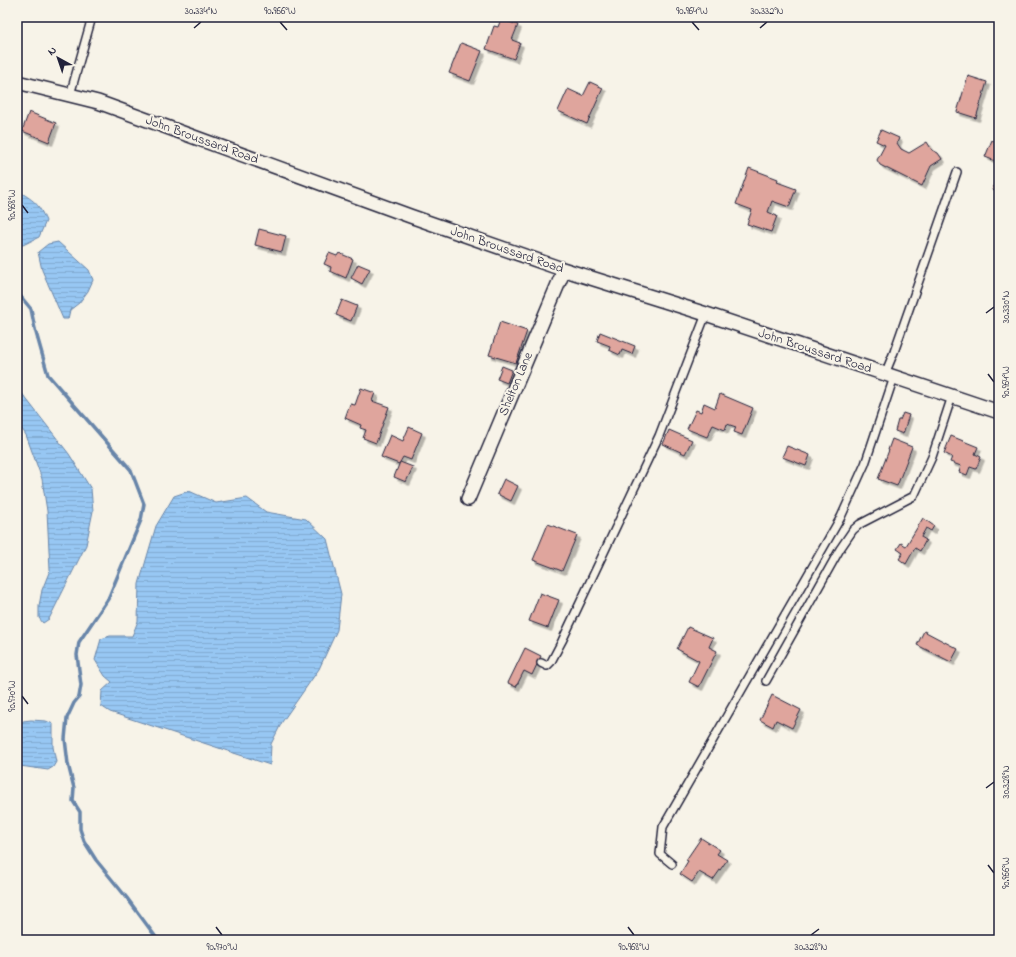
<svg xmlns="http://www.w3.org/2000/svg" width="1016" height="957" viewBox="0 0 1016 957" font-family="'Indie Flower',sans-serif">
<defs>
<pattern id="water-rules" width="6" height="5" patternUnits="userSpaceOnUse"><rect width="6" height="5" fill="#97c7f3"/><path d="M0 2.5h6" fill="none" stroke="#82abd1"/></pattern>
<filter id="shadow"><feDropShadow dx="3.5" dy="3.5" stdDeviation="0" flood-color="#0004"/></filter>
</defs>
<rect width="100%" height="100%" fill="#f7f3e8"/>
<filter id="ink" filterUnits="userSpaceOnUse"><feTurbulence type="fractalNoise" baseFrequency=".025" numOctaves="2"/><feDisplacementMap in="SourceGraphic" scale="8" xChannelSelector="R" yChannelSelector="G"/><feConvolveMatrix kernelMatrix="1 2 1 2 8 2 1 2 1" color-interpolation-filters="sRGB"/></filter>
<g filter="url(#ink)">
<!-- water -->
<g fill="url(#water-rules)" stroke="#6885a9">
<path d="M 17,190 C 34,201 38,202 46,221 L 39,237 L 23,245 L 17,244 Z"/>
<polygon points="58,242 89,270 93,280 88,291 79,303 70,310 68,319 63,319 42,270 38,252 48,244"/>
<polygon points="17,387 69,454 91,489 93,511 86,545 49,619 43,623 39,618 39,606 42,590 50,570 47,511 42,479 26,435 17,422"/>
<polygon points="189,491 216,503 247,498 266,512 306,519 327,539 341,594 337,630 319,669 282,722 271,744 270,765 110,712 101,706 102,691 112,682 105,676 95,660 101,639 110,636 132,636 138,621 139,584 156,526 174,496"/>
<polygon points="31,720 46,721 53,724 53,747 56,762 53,767 48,770 20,766 17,763 17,729 23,721"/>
</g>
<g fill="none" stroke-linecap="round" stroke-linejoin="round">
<!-- stream -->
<polyline stroke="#6885a9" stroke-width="3.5" points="17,292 31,309 35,329 48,375 131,470 144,504 141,520 108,599 79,642 77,655 81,685 79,697 74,703 67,718 65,739 68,764 74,788 73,801 80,812 80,829 84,841 96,860 127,898 158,940"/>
</g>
<!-- building -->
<g fill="#dfa59d" stroke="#22223b" filter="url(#shadow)">
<polygon points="501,19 518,25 512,40 520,43 514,59 486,49 494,26 498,27"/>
<polygon points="461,43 482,51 470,81 449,73"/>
<polygon points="968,76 987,82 976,118 957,112"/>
<polygon points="590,82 603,88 587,124 558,111 568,89 583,96"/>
<polygon points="29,112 56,123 49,142 22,131"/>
<polygon points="881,130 899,138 897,143 901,149 909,153 927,142 932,150 938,153 942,159 931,166 922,186 880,165 877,160 885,145 876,141"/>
<polygon points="992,140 999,143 998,162 985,157"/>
<polygon points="749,168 778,179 777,182 796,189 789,207 772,201 768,212 777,216 771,232 747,224 752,210 736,204"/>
<polygon points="997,176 999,177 999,200 995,198 998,192 992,190"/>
<polygon points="259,229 286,236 282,252 255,245"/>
<polygon points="329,253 337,256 339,253 353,259 346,278 330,271 331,267 324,264"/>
<polygon points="358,264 370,269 362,284 351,278"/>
<polygon points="342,300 357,306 351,321 336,315"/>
<polygon points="500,322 527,331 516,363 489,355"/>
<polygon points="600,332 635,346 632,354 622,350 620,355 609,350 610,346 597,341"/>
<polygon points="502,366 512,370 507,383 497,379"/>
<polygon points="361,388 375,393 372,401 389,407 376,443 363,438 366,430 360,428 361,425 345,418 350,404 355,405"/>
<polygon points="720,394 753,408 742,435 734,432 736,427 727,424 725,430 713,425 707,437 687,429 696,410 701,412 704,403 715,408"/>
<polygon points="903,413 909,415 903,434 895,431 898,420 900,420"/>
<polygon points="409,427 422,433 411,460 403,457 399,464 381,457 390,435 403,441"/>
<polygon points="669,430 692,440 685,454 663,444"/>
<polygon points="951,436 978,447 975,454 981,457 976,469 970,467 967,475 959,472 961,466 950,462 952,457 944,453"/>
<polygon points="892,439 912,447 897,486 878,479 889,450 888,450"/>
<polygon points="787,446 810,455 806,466 782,457"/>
<polygon points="400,462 413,467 406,482 394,477"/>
<polygon points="504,479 518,486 511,501 497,494"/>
<polygon points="923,518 934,526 931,531 926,528 921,537 926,540 920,551 915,548 906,564 899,559 903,553 897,549 901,543 906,546"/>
<polygon points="548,524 577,535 562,571 533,560"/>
<polygon points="540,593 559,600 548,628 529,621"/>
<polygon points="688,627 713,638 709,647 717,651 699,687 689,682 699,661 677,649"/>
<polygon points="924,631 958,649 951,662 917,645"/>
<polygon points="525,648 541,656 532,675 524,671 516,687 508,683"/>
<polygon points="772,695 801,710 792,728 776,720 773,727 760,720"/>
<polygon points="701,838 720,850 717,854 727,860 713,880 699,872 692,882 680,874 688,861 686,860"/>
</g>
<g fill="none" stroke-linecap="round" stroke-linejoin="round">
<defs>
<g id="service">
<polyline points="70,95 92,17"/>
<polyline points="885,374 894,352 957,172"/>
<polyline points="541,663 547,666 551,662 562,641 659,436 706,314"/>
<polyline points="766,681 840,549 853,530 860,524 914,496 932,457 952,396"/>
<polyline points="672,864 660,854 663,827 841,517 865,464 894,377"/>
</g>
<g id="minor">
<polyline points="17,82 98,102 410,216 559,268 706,314 999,412"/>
<polyline points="468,499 564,270"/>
</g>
</defs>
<!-- service casing -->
<use href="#service" stroke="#22223b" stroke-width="10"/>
<!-- minor casing -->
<use href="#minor" stroke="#22223b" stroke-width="16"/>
<!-- service -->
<use href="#service" stroke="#f7f3e8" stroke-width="7"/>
<!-- minor -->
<use href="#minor" stroke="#f7f3e8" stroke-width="13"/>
</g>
</g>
<!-- ticks -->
<path fill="none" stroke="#22223b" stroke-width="1.5" d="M 280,22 L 287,30M 692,22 L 699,30M 194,28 L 201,22M 760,28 L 767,22M 22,205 L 28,213M 986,313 L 994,307M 988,374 L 994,382M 22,696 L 28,704M 986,788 L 994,782M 988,865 L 994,873M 216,927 L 222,935M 628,927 L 634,935M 811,935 L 819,929"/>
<g text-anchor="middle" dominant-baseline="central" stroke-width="4" stroke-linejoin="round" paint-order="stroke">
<!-- street labels -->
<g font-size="13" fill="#22223b" stroke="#f7f3e8">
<text transform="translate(202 140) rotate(20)">John Broussard Road</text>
<text transform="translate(507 250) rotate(19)">John Broussard Road</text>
<text transform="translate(815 351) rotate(18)">John Broussard Road</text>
<text transform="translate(516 384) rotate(-67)">Shelton Lane</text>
</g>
</g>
<!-- margin -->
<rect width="1016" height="957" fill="none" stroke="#f7f3e8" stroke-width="44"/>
<!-- north arrow -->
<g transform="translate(58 58) rotate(320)" stroke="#f7f3e8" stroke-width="3" paint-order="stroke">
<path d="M0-3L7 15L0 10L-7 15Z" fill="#22223b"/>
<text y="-6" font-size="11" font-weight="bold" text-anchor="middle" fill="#22223b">N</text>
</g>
<rect x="22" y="22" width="972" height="913" fill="none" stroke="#22223b" stroke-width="1.5"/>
<g font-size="10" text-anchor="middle" fill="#22223b">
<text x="201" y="14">30.334°N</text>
<text x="280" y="14">90.966°W</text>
<text x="692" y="14">90.964°W</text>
<text x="767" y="14">30.332°N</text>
<text transform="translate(11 205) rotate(-90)" y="4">90.968°W</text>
<text transform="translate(1005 307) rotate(-90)" y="4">30.330°N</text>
<text transform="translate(1005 382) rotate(-90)" y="4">90.964°W</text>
<text transform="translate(11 696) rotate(-90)" y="4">90.970°W</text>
<text transform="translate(1005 782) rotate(-90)" y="4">30.328°N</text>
<text transform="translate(1005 873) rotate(-90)" y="4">90.966°W</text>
<text x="222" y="950">90.970°W</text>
<text x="634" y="950">90.968°W</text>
<text x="811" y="950">30.328°N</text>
</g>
</svg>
